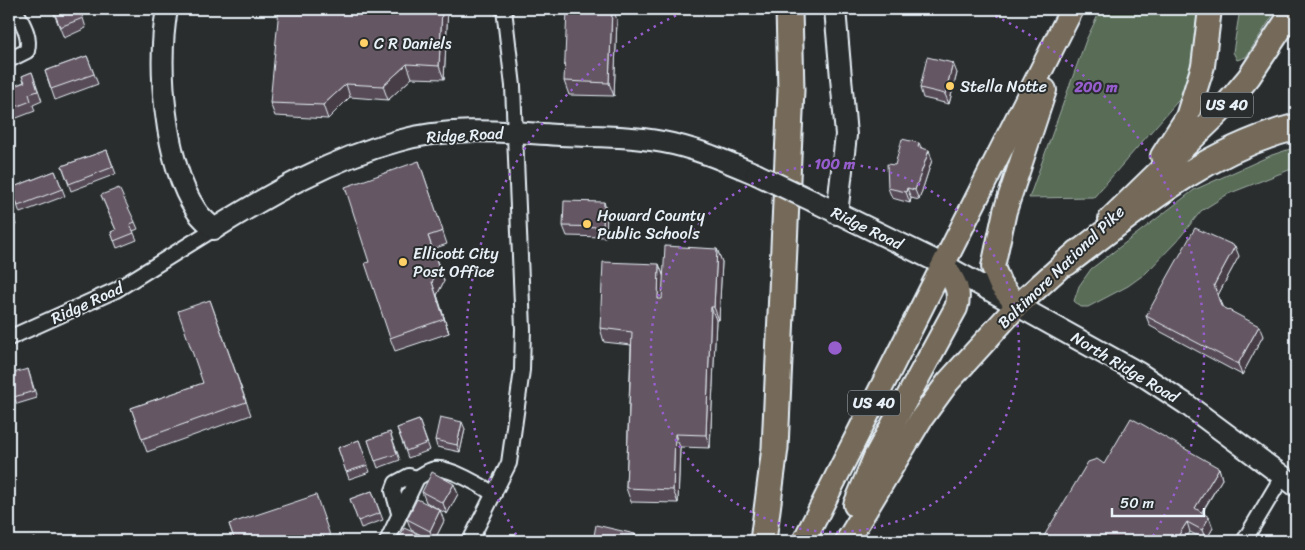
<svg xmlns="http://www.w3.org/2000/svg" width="1305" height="550" viewBox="0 0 1305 550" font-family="Sriracha,sans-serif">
<rect width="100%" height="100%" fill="#2a2d2e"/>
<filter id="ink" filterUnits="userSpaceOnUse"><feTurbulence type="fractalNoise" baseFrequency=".02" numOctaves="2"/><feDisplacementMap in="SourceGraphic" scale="10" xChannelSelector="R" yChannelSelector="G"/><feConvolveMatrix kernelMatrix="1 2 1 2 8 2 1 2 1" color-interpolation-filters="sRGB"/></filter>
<g filter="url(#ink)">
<!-- green -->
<g fill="#596c56" stroke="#a0aea7">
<polygon points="1101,9 1196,9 1198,24 1190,87 1094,197 1029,198 1086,40"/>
<polygon points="1240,9 1277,9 1246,57 1237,60 1233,52"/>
<polygon points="1296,147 1296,170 1289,170 1228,194 1201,211 1177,241 1146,273 1128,286 1088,307 1081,307 1074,301 1079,286 1091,269 1194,190 1272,155"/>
</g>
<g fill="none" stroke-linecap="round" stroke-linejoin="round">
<defs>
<g id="street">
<path d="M 9,60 L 27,51 C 31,35 22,23 15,9"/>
<polyline points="9,338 116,290 214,229"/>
<polyline points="399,513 393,491 396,483 409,476 417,478"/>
<path d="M 387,541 L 417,478 C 422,475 429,470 435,469 C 450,467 482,486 494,494"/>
<polyline points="470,541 509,463 522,370 523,329 513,86 504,9"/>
<polyline points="1244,541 1282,477"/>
</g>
<g id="secondary">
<path d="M 167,9 C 157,64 164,162 196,210 C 200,217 208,223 214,229 C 272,193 331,159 398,141 C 450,126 507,132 560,135 C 594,136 630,136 663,142 C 696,148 725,161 756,174"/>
<polyline points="835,9 846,135 837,214"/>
<polyline points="815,202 944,265 1139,373 1186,404 1296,486"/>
</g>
<g id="primary">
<polyline points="1162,156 1187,117 1203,66 1210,9"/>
<polyline points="1110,219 1219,113 1249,77 1294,9"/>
<polyline points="1017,306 1000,284 993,267 1005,211 1045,90"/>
<path d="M 855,505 L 875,457 L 956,308 C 962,290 953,280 944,265"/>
<polyline points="804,541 1072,9"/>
<polyline points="847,541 921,419 948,382 1017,306 1078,251"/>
</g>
<g id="highway">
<path d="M 1066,263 C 1138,208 1207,149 1296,127"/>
<polyline points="763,541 775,448 791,90 789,9"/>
</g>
</defs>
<!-- street casing -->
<use href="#street" stroke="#e8f1f8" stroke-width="18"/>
<!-- secondary casing -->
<use href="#secondary" stroke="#e8f1f8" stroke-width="24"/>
<!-- primary casing -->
<use href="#primary" stroke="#e8f1f8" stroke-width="26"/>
<!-- highway casing -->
<use href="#highway" stroke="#e8f1f8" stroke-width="29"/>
<!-- street -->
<use href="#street" stroke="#2a2d2e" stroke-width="14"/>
<!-- secondary -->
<use href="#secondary" stroke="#2a2d2e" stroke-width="20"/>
<!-- primary -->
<use href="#primary" stroke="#746a5a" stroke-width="22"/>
<!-- highway -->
<use href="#highway" stroke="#746a5a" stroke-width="25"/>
<defs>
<polyline id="secondary-bridge" points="756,174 815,202"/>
</defs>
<!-- secondary-bridge casing -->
<use href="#secondary-bridge" stroke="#e8f1f8" stroke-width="24" stroke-linecap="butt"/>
<!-- secondary-bridge -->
<use href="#secondary-bridge" stroke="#2a2d2e" stroke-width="20"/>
</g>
<!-- wall -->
<g fill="#574b56" stroke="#e8f1f8">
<polygon points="52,9 83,18 86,28 64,38"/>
<polygon points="448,9 444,79 412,78 388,100 350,97 328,119 275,116 270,103"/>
<polygon points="617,20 614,96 569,95 564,81"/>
<polygon points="87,56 98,84 55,100 45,71"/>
<polygon points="32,72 42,101 33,105 35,111 14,119 11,113 9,113 9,88 24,82 22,76"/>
<polygon points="957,73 949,104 923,98 920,88"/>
<polygon points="919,143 921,147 932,160 919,200 911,198 910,203 892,198 888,188 895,165"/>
<polygon points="107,150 116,174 71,191 62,166"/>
<polygon points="419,161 447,244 433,249 444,281 437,295 449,333 395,351 390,338 369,262"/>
<polygon points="55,171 65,196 20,213 11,188"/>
<polygon points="101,195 135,222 138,229 133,231 137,240 117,248 111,232 116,230"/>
<polygon points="9,206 16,225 9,228"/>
<polygon points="607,212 606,237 567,236 563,226"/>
<polygon points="717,249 722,262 719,320 716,320 710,448 680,447 678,503 631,502 626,488 631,345 604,342 600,328 659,264 663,275"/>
<polygon points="1239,256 1218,295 1222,306 1263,336 1242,375 1150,326 1146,316"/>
<polygon points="210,300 251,415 147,452 131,408 203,383"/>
<polygon points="28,369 37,398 17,404 14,397"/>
<polygon points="419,420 430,450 408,458 397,428"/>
<polygon points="465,429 460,452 437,447 435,440"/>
<polygon points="390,432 400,460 378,468 368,440"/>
<polygon points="359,440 370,472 349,479 338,448"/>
<polygon points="1104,464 1219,468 1222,479 1202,513 1213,528 1206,540 1190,532"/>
<polygon points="372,491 383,520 361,528 350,499"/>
<polygon points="422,492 458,494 447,514 426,502"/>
<polygon points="407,519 444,521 434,541 411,530"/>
<polygon points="229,524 332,541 235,541"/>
</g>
<!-- shaded-wall -->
<g fill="#473d46" stroke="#e8f1f8">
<polygon points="442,9 448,9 444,79 439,66"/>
<polygon points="612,9 613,9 617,20 614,96 609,83"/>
<polygon points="953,63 957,73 949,104 945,94"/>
<polygon points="407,64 412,78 388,100 383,86"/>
<polygon points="346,84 350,97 328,119 323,105"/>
<polygon points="929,150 932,160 919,200 915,190"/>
<polygon points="907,188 911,198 910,203 906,192"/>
<polygon points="604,202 607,212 606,237 603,227"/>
<polygon points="428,236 444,281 437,295 449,333 432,282"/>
<polygon points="1235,246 1239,256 1218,295 1214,285"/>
<polygon points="717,249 722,262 719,320 714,307"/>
<polygon points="659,264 664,278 663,312 658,299"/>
<polygon points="711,307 716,320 710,448 706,435"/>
<polygon points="1259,326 1263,336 1242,375 1238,364"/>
<polygon points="462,422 465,429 460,452 457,445"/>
<polygon points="675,434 680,447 678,503 673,490"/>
<polygon points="1219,468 1222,479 1198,518 1195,508"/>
<polygon points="454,484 458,494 447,514 443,503"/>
<polygon points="440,510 444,521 434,541 430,531"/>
<polygon points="1209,517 1213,528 1206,540 1202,530"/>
<polygon points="1187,522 1190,532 1185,541 1175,541"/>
<polygon points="635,534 637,538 636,541 634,541"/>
</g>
<!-- building -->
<g fill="#655764" stroke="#e8f1f8">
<polygon points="53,9 79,9 83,18 60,27"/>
<polygon points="279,9 442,9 439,66 407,64 383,86 346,84 323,105 270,103"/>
<polygon points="567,9 612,9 609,83 564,81"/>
<polygon points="87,56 94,74 51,89 45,71"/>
<polygon points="927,57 953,63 945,94 920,88"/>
<polygon points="32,72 38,91 29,94 31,101 10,109 9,106 9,88 25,82 22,76"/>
<polygon points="902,139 919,143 918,147 929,150 915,190 907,188 906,192 888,188 887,164 895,165"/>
<polygon points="107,150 113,167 69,184 62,166"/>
<polygon points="419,161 443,231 428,236 439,268 432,282 444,319 390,338 365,263 369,262 345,187"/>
<polygon points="55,171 62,189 18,206 11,188"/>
<polygon points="119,188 135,222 130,224 134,233 114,241 111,232 116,230 101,195"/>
<polygon points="564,201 604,202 603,227 563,226"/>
<polygon points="9,206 13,218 9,220"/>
<polygon points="1195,228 1235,246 1214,285 1221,306 1259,326 1238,364 1146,316"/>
<polygon points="665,246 717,249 714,307 711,307 706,435 675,434 673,490 626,488 632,332 600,328 603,262 659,264 658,299 662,299"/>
<polygon points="210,300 246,402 142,439 131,408 203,383 178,311"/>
<polygon points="28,369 34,391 14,397 9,380 9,374"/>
<polygon points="440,417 462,422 457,445 435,440"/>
<polygon points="1131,418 1219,468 1195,508 1209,517 1202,530 1187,522 1175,541 1041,541 1088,462 1097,459 1104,464"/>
<polygon points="419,420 427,443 406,451 397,428"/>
<polygon points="390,432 397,454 375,461 368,440"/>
<polygon points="359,440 368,465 346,472 338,448"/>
<polygon points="432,472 454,484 443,503 422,492"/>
<polygon points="372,491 380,513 358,521 350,499"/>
<polygon points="316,495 332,541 295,541 293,536 277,541 235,541 229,524"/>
<polygon points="417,499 440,510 430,531 407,519"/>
<polygon points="596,525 635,534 634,541 593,541"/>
<polygon points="404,528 426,538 425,541 398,541"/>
<polygon points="35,538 37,541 27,541"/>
</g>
</g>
<!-- distance rings -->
<g fill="none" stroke="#965dcd" stroke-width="2.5" stroke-dasharray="2.5 5">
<circle cx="835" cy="348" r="184"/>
<path d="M520 541A369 369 0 0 1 688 10M982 10A369 369 0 0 1 1150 541"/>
</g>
<!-- markers -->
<g fill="#ffd166" stroke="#2a2d2e" stroke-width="2">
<circle cx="364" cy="43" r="5"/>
<circle cx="950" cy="86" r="5"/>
<circle cx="587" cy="224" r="5"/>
<circle cx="403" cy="262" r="5"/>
</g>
<g text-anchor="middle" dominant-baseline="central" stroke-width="4" stroke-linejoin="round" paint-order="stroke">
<!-- shield labels -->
<g fill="#2a2d2e" stroke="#afb6bb" stroke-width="1">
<rect x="1201" y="92.5" width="52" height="25" rx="4"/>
<rect x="848" y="390.5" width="52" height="25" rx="4"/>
</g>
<g font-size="15" font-weight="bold" fill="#e8f1f8">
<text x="1227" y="105">US 40</text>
<text x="874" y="403">US 40</text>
</g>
<!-- poi labels -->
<g font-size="16" fill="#e8f1f8" stroke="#2a2d2e" text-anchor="start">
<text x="374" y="43">C R Daniels</text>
<text x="960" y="86">Stella Notte</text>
<text x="597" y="215">Howard County<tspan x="597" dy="18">Public Schools</tspan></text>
<text x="413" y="253">Ellicott City<tspan x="413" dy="18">Post Office</tspan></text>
</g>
<!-- street labels -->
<g font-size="16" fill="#e8f1f8" stroke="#2a2d2e">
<text transform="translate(465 135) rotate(-3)">Ridge Road</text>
<text transform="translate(867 228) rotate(26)">Ridge Road</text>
<text transform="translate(1061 267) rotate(-44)">Baltimore National Pike</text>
<text transform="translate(87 303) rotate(-25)">Ridge Road</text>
<text transform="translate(1125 367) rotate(31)">North Ridge Road</text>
</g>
</g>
<circle cx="835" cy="348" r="8" fill="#965dcd" stroke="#2a2d2e" stroke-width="2.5"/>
<g font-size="15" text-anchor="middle" font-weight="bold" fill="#965dcd" stroke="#2a2d2e" stroke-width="4" stroke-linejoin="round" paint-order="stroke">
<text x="1096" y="92">200 m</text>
<text x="835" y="169">100 m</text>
</g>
<!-- margin -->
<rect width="1305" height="550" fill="none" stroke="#2a2d2e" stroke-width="30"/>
<rect x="15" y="15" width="1275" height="520" fill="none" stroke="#e8f1f8" stroke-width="2" filter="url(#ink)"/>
<!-- scale -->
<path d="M1112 508v8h92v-8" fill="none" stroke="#e8f1f8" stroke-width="2.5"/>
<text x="1120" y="508" font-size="15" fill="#e8f1f8" stroke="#2a2d2e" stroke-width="4" paint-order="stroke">50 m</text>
</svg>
